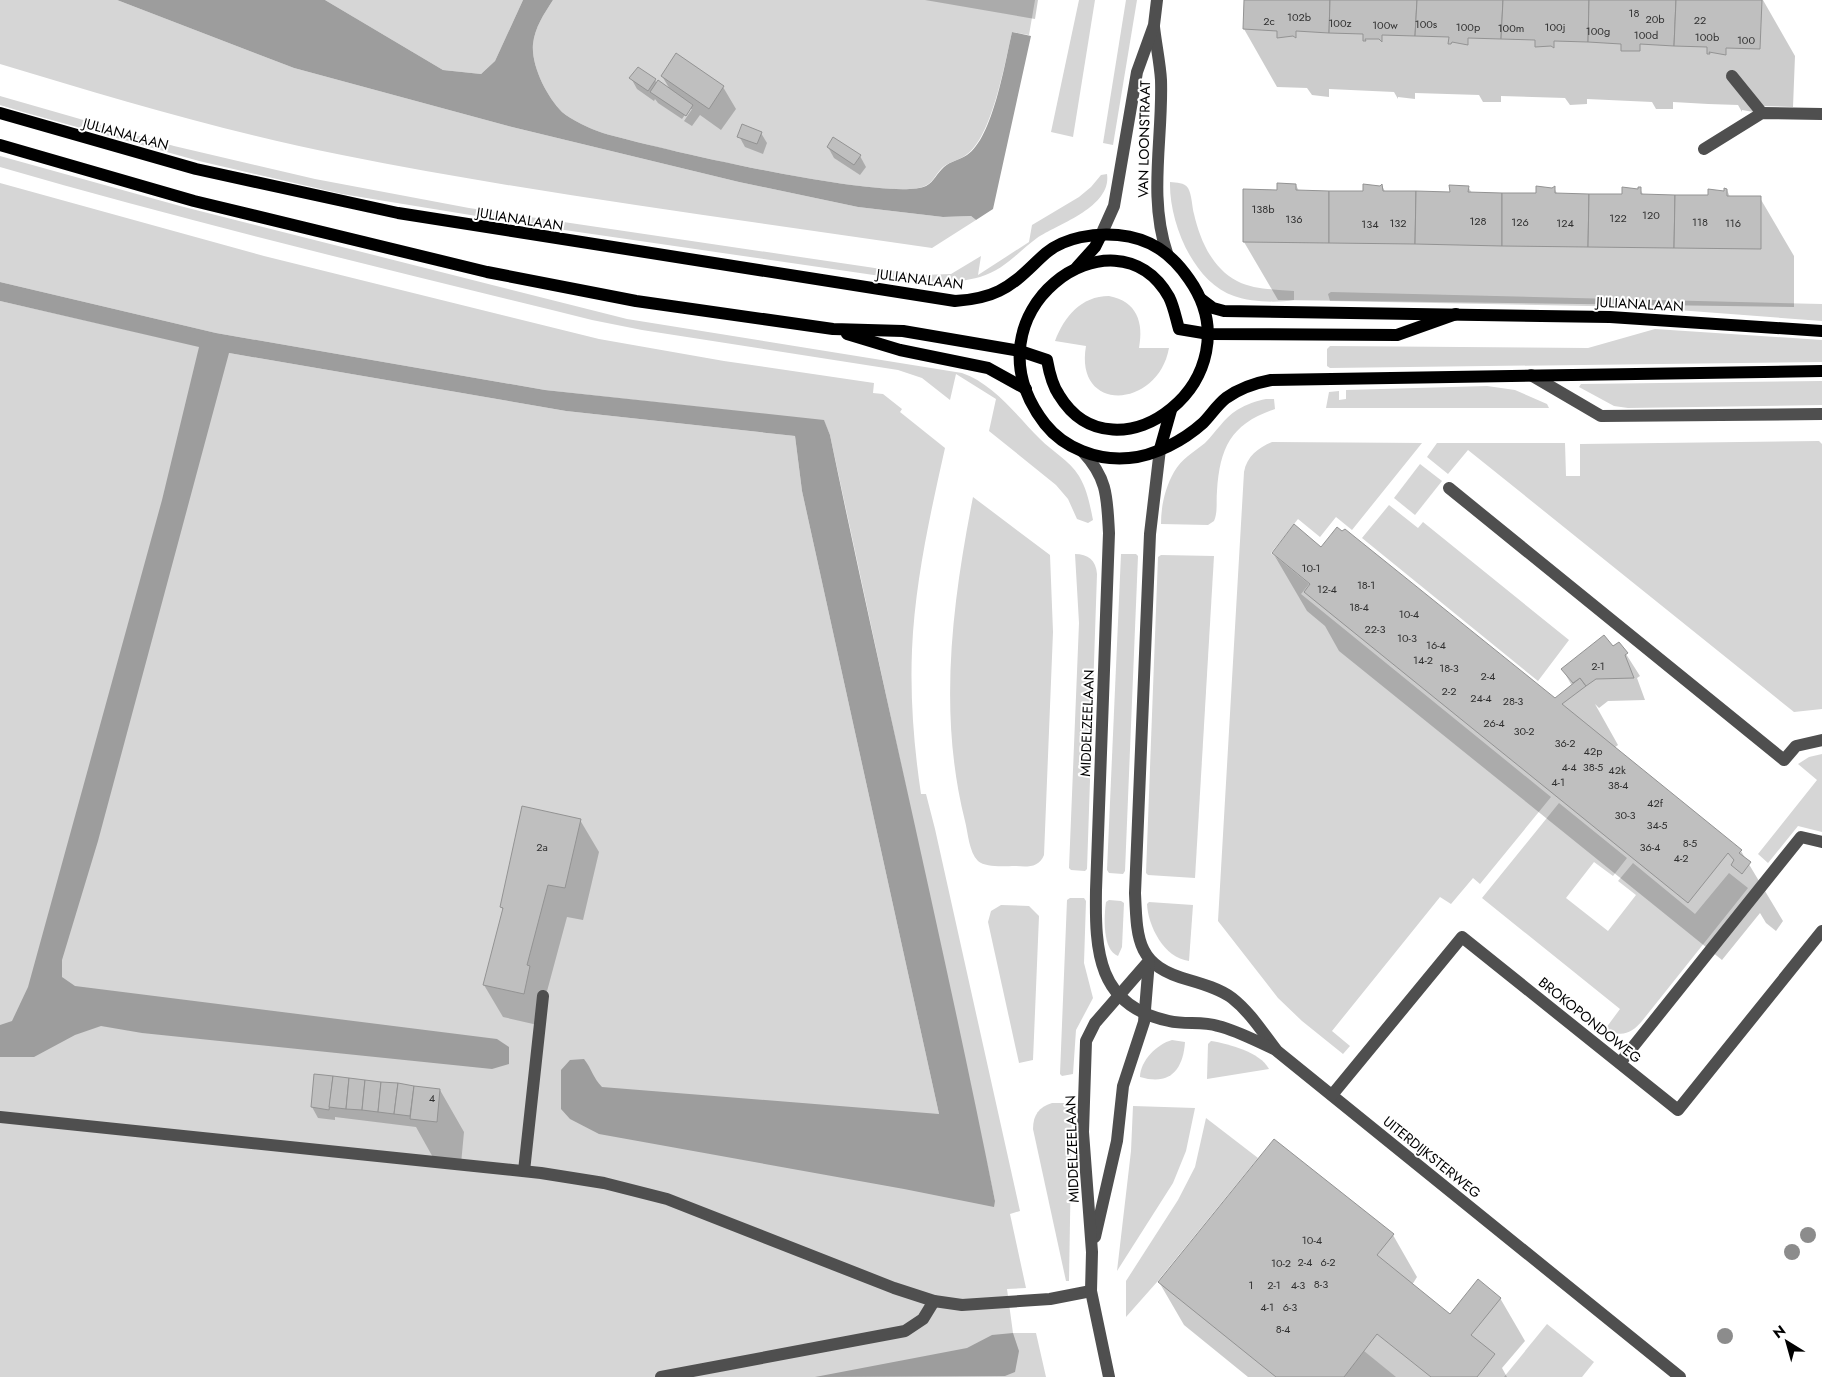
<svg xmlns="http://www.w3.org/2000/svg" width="1822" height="1377" viewBox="0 0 1822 1377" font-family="Jost,sans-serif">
<rect width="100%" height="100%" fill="#fff"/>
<!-- green -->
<g fill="#d6d6d6">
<path d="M 0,0 L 117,0 L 294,68 L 512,127 L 739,182 L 858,207 L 943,217 L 971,216 L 976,220 L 932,248 C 735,219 537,194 342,155 C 226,132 112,98 0,64 Z"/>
<polygon points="325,0 523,0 495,61 481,74 443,70"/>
<path d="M 553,0 L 1035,0 L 1029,35 L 1012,32 C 1005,62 992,138 966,155 C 959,160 951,161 943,167 C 936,173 934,182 925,186 C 889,203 651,147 603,133 C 591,129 571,120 562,112 C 547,97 531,66 533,44 C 535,27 544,14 553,0 Z"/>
<polygon points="1079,0 1095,0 1073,137 1051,132"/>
<polygon points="1126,0 1137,0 1113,145 1103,143"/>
<path d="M 0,96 L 174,146 L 315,179 L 469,208 L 922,275 L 951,274 L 981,256 L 978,275 L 1029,242 L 1032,225 L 1079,197 L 1091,187 L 1101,175 L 1107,174 C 1112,207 1058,224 1037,238 C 1018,252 1004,270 980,277 C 959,283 936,282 915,281 L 537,226 L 342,194 L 199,161 L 23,112 L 0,105 Z"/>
<path d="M 0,156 L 180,206 L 627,319 L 962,373 C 994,384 1017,416 1040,439 C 1053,452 1069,460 1079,476 C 1087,489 1090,505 1093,520 L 1088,523 L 1077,519 L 1068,499 L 1056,485 L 989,431 L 996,399 L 956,374 L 950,400 L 922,378 L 898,370 L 642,330 L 592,320 C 394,271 196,224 0,167 Z"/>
<path d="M 1170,182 C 1177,183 1184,182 1188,188 C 1192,195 1192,207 1194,214 C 1200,240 1212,268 1237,281 C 1254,290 1275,289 1294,291 L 1294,300 C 1277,303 1250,302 1234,296 C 1193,282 1169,222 1170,182 Z"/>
<path d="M 0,183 L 264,256 L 599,339 L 724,361 L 874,383 L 873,393 L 883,394 L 902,409 L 900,412 L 945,448 C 930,515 915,582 912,650 C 910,699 914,747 921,794 L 926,794 L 935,829 L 1020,1211 L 1010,1214 L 1026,1288 L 1007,1289 L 1013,1333 L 1036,1333 L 1046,1377 L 0,1377 L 0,301 L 229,353 L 566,411 L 795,436 L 802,491 L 939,1114 L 995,1201 L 830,435 L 824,421 L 545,390 L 216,333 L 0,282 Z"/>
<polygon points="1331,292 1822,304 1822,321 1638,307 1330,301 1328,294"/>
<path d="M 1109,296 C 1137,301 1144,323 1139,348 L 1169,348 C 1158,409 1074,414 1086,346 L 1055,341 C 1064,317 1081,296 1109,296 Z"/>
<polygon points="1655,329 1822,340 1822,362 1330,368 1327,366 1327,349 1330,346 1588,348"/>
<polygon points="1822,381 1822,405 1628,408 1614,406 1579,387 1581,384"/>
<polygon points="1487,386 1515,390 1547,404 1549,408 1326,408 1329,392 1339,391 1339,400 1346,399 1346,390"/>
<path d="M 1266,399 L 1274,399 L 1275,409 C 1231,424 1220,447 1217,491 C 1216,501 1218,512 1214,521 L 1208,525 L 1161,524 C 1161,506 1165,488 1174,472 C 1181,459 1194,452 1205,443 C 1216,432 1224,418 1237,410 C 1247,404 1256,401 1266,399 Z"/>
<polygon points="1819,441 1822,444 1822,709 1794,712 1468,450 1448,474 1427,457 1437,443 1565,443 1566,476 1580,476 1580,444"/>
<path d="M 1272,442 L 1422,443 L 1352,530 L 1336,517 L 1320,537 L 1298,519 L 1271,553 L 1309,584 L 1301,594 L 1551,797 L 1480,884 L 1473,878 L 1451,904 L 1440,897 L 1332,1031 L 1350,1046 L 1343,1054 L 1302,1021 L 1278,998 L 1218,921 L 1244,472 C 1247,456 1258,448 1272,442 Z"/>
<polygon points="1420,464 1442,481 1415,515 1394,498"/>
<path d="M 973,497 L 1050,555 L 1053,632 L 1044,855 C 1039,868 1027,867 1015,866 C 1005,866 986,868 978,861 C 969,852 968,833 965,821 C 938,714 952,604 973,497 Z"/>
<polygon points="1389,505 1418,528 1423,522 1569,640 1538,681 1362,538"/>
<path d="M 1075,554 C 1088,554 1096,560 1097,574 L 1087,869 L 1085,871 L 1071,870 L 1069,868 L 1079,623 Z"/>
<polygon points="1121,554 1136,554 1138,556 1125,871 1123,874 1109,873 1107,870"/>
<polygon points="1161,555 1214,556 1195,878 1148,875 1146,873 1158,557"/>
<polygon points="1822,754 1822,832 1798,826 1768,863 1758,854 1817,780 1798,764 1809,757"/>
<path d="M 1559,803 L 1627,858 L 1613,876 L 1594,862 L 1566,898 L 1608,931 L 1636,895 L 1618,881 L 1633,863 L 1695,914 L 1729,873 L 1748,888 L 1642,1021 C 1632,1033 1620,1039 1606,1028 L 1620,1009 L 1482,898 Z"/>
<polygon points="1070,898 1084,898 1086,901 1084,963 1093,998 1076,1030 1073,1074 1062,1076 1060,1074 1067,900"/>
<path d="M 1109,900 L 1121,901 L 1124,903 L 1122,947 L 1118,956 C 1102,950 1104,916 1106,902 Z"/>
<path d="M 1149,902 L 1193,905 L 1189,961 C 1164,958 1148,926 1147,904 Z"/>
<polygon points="1001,905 1029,906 1039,916 1033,1060 1019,1063 988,922 991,911"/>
<path d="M 1172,1040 L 1185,1042 C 1183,1070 1170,1086 1140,1077 C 1140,1061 1157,1044 1172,1040 Z"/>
<path d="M 1211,1041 C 1229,1044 1260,1052 1269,1069 L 1207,1079 L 1208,1044 Z"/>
<path d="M 1052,1103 L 1072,1103 L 1069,1281 L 1066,1281 L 1033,1129 C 1033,1115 1039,1107 1052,1103 Z"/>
<polygon points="1133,1106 1195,1108 1186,1151 1173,1183 1117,1271 1131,1151"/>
<polygon points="1206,1118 1258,1158 1157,1282 1126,1317 1126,1281 1178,1200 1195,1167"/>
<polygon points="1547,1324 1594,1362 1582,1377 1504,1377"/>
<polygon points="1364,1351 1396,1377 1343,1377"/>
</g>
<!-- water -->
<g fill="#9d9d9d">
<path d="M 117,0 L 325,0 L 443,70 L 481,74 L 495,61 L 523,0 L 553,0 C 544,14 535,27 533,44 C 531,66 547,97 562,112 C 571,120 591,129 603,133 C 651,147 889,203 926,186 C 934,182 937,173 944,167 C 951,161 959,160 967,155 C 993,138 1005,62 1012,32 L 1031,36 L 993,209 L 976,220 L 971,216 L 943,217 L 858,207 L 739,182 L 512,127 L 294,68 Z"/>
<path d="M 0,282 L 216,333 L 545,390 L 824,420 L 830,435 C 883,691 944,945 995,1201 L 994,1207 L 904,1189 L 599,1134 L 570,1119 L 561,1109 L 561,1070 L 570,1060 L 584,1059 C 592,1069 593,1078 602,1087 L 939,1114 L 802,491 L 795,436 L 566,411 L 229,353 L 98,841 L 62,960 L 62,977 L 75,986 L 497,1039 L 509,1047 L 509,1064 L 492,1069 L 142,1033 L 101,1026 L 75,1035 L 34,1057 L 0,1057 L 0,1025 L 12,1021 L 28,987 L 162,500 L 199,347 L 0,301 Z"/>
<polygon points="1013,1333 1019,1351 1015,1372 1005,1376 815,1377 967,1348 992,1335"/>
</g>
<!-- shadow -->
<g fill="#0003">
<polygon points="925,0 1038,0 1035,19"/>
<polygon points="1245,0 1763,0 1795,56 1793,107 1759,106 1759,113 1742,110 1742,112 1738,105 1708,104 1673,102 1673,109 1656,109 1652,102 1587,99 1587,104 1570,105 1565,98 1501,96 1501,102 1483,102 1479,95 1415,93 1415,99 1398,97 1398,99 1394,92 1329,89 1329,97 1312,95 1307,88 1277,87 1244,29"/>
<polygon points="677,55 723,87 736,109 721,130 700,115 692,126 684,121 692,109 689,109 682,119 658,103 655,99 654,101 637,89 631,78 655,80 657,84 671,91 662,76"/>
<polygon points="761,133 767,143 763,154 745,147 739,136"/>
<polygon points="828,147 860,156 866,167 860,175 834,158"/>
<polygon points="1296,185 1299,191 1365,192 1382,186 1386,193 1451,193 1468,187 1472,193 1537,194 1554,188 1558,195 1623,195 1640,189 1644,196 1709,197 1727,190 1730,197 1760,198 1794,256 1794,307 1278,300 1244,242 1279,191"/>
<polygon points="1322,548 1555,700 1572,686 1563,670 1619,643 1640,676 1637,678 1645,700 1608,701 1599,708 1595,704 1618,745 1614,748 1741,851 1783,921 1776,931 1766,923 1760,913 1722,960 1339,651 1325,626 1307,611 1273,553"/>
<polygon points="580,820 599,852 583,920 567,917 546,995 542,1026 503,1017 484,985 503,910 501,907"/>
<polygon points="315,1075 440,1090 464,1132 461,1164 435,1161 416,1127 335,1117 335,1120 318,1118 312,1107"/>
<polygon points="1393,1235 1417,1277 1412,1285 1450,1316 1500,1298 1525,1341 1502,1368 1507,1377 1248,1377 1184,1325 1159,1282"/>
</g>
<!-- building -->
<g fill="#bfbfbf" stroke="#939393">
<polygon points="1244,0 1330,0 1329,33 1296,31 1296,38 1293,36 1277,38 1277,31 1243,29"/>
<polygon points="1330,0 1417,0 1415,36 1382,35 1382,42 1379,39 1365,39 1366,41 1363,41 1363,34 1329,33"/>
<polygon points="1417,0 1503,0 1501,39 1468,38 1468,45 1452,42 1451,44 1448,44 1449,37 1415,36"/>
<polygon points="1503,0 1589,0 1588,42 1554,41 1554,48 1551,46 1535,47 1535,40 1501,39"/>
<polygon points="1589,0 1676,0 1674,46 1640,44 1640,51 1621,51 1621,44 1588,42"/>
<polygon points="1676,0 1762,0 1760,49 1726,48 1726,55 1709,52 1710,54 1707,54 1707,47 1674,46"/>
<polygon points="676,53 724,86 709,109 661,76"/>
<polygon points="638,67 656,79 648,91 629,78"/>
<polygon points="658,80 693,105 686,116 650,92"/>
<polygon points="742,124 762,132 757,144 737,137"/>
<polygon points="833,137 861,155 854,165 827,147"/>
<polygon points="1277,183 1296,184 1296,190 1329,191 1329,243 1243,242 1243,189 1277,190"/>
<polygon points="1363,184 1380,186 1382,184 1383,191 1416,191 1415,244 1329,243 1329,191 1363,191"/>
<polygon points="1449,185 1469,186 1468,192 1502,193 1502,246 1415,244 1416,191 1450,192"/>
<polygon points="1536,186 1552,188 1555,186 1555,193 1589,194 1588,247 1502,246 1502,193 1536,193"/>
<polygon points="1622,187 1638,189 1638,187 1641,187 1641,194 1675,195 1674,248 1588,247 1589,194 1622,194"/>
<polygon points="1724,188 1727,189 1727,196 1761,196 1761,249 1674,248 1675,195 1708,195 1708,189 1724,191"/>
<polygon points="1294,524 1321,547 1337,527 1342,531 1345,529 1555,698 1580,678 1586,686 1562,704 1742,850 1739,853 1751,862 1742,874 1731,865 1734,860 1728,853 1688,903 1304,592 1310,584 1272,553"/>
<polygon points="1604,635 1613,646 1619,642 1628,653 1625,655 1634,678 1596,679 1586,686 1580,678 1573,683 1561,669"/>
<polygon points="522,806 581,819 565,888 548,885 527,965 530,966 524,994 483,985 503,908 500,907"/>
<polygon points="314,1074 333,1076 329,1110 311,1107"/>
<polygon points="333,1076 349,1078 346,1109 329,1107"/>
<polygon points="349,1078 365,1080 362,1110 346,1109"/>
<polygon points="365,1080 381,1082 378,1112 362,1110"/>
<polygon points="381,1082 398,1083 394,1114 378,1112"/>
<polygon points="398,1083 414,1086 410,1116 394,1114"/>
<polygon points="414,1086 440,1089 437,1122 410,1119"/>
<polygon points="1274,1139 1394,1234 1377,1255 1450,1314 1478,1279 1501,1298 1471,1335 1495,1354 1477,1377 1431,1377 1377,1334 1344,1377 1276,1377 1158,1282"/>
</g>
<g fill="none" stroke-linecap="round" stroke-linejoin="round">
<!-- minor -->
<g stroke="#4f4f4f" stroke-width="12">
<path d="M 1154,27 C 1156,45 1160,63 1161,80 C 1163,138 1148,197 1167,253"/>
<polyline points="1732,76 1762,113"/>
<polyline points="1704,149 1762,113 1822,114"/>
<polyline points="1101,235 1114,206 1137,72 1154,25 1157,0"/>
<polyline points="1531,375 1601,416 1822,414"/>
<path d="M 1160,449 L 1150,534 L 1135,893 C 1137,941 1137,966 1189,980 C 1203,984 1220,989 1232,998 C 1250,1012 1263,1033 1277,1051 L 1680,1377"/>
<path d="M 1083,452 C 1108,479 1107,498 1109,533 L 1096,890 C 1095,951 1097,1006 1169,1021 C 1185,1025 1202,1021 1218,1026 C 1238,1031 1256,1041 1274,1049"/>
<polyline points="1449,488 1784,760 1796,746 1822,740"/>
<polyline points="1620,1063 1801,837 1822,842"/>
<polyline points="1332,1095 1462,937 1678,1110 1822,931"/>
<polyline points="0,1117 541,1173 604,1183 667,1199 894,1288 934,1301 962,1305 1050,1299 1091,1291"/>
<polyline points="524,1171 543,996"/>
<polyline points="1095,1237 1117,1141 1123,1086 1144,1022 1149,961"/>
<polyline points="661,1377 905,1331 923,1319 934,1301"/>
<polyline points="1109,1377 1091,1291 1092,1252 1083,1132 1086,1041 1095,1023 1149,961"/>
</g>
<!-- major -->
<g stroke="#000" stroke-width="12">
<path d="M 0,113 L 196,169 L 398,213 L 955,301 C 970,300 985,298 999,291 C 1018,282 1031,266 1046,253 C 1065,237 1095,233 1118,235 C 1150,238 1171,253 1189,279 C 1259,378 1115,487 1059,395 C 1052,385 1049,371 1047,360 L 1020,351 L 903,331 L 833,329 L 636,301 L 487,272 L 194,201 L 0,145"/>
<polyline points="1077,267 1095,247 1101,235"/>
<polyline points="1201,299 1213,308 1224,311 1610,317 1822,331"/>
<path d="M 1456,314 L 1397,335 L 1209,334 L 1179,329 C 1176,319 1174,307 1169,297 C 1115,201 959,313 1045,424 C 1064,448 1097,461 1129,458 C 1155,456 1184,440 1203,423 C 1211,415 1217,405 1226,398 C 1240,388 1255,383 1271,380 L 1822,371"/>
<polyline points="847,334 900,350 988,368 1026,389"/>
<polyline points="1160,449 1171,410"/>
</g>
</g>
<!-- trees -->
<g fill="#8c8c8c">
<circle cx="1808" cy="1235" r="8"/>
<circle cx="1792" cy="1252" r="8"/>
<circle cx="1725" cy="1336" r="8"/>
</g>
<g text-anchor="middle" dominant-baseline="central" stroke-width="4" stroke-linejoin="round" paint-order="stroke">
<!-- number labels -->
<g font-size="11" fill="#303030">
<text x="1634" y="13">18</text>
<text x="1299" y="17">102b</text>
<text x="1655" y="19">20b</text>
<text x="1700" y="20">22</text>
<text x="1269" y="21">2c</text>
<text x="1340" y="23">100z</text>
<text x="1426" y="24">100s</text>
<text x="1385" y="25">100w</text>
<text x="1468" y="27">100p</text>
<text x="1555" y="27">100j</text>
<text x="1511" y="28">100m</text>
<text x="1598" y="31">100g</text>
<text x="1646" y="35">100d</text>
<text x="1707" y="37">100b</text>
<text x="1746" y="40">100</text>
<text x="1263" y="209">138b</text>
<text x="1651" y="215">120</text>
<text x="1618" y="218">122</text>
<text x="1294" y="219">136</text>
<text x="1478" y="221">128</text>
<text x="1520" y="222">126</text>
<text x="1700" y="222">118</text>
<text x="1398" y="223">132</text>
<text x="1565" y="223">124</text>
<text x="1733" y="223">116</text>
<text x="1370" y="224">134</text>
<text x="1311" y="568">10-1</text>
<text x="1366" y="585">18-1</text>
<text x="1327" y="589">12-4</text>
<text x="1359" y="607">18-4</text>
<text x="1409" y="614">10-4</text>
<text x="1375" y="629">22-3</text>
<text x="1407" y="638">10-3</text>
<text x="1436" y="645">16-4</text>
<text x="1423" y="660">14-2</text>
<text x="1598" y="666">2-1</text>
<text x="1449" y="668">18-3</text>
<text x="1488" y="676">2-4</text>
<text x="1449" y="691">2-2</text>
<text x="1481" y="698">24-4</text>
<text x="1513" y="701">28-3</text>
<text x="1494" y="723">26-4</text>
<text x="1524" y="731">30-2</text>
<text x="1565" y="743">36-2</text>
<text x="1593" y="751">42p</text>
<text x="1569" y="767">4-4</text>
<text x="1593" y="767">38-5</text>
<text x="1617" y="770">42k</text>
<text x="1558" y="782">4-1</text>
<text x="1618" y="785">38-4</text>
<text x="1655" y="803">42f</text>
<text x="1625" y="815">30-3</text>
<text x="1657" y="825">34-5</text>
<text x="1690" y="843">8-5</text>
<text x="542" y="847">2a</text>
<text x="1650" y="847">36-4</text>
<text x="1681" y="858">4-2</text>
<text x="432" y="1098">4</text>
<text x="1312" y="1240">10-4</text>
<text x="1305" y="1262">2-4</text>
<text x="1328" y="1262">6-2</text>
<text x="1281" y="1263">10-2</text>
<text x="1321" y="1284">8-3</text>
<text x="1251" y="1285">1</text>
<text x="1274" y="1285">2-1</text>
<text x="1298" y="1285">4-3</text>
<text x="1267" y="1307">4-1</text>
<text x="1290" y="1307">6-3</text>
<text x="1283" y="1329">8-4</text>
</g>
<!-- street labels -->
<g font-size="14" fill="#000" stroke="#fff">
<text transform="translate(126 134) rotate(15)">JULIANALAAN</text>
<text transform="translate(1144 139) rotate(-89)">VAN LOONSTRAAT</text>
<text transform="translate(520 219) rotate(9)">JULIANALAAN</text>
<text transform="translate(920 279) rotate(7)">JULIANALAAN</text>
<text transform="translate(1640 304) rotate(3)">JULIANALAAN</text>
<text transform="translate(1087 723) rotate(-88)">MIDDELZEELAAN</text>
<text transform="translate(1590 1020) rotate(39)">BROKOPONDOWEG</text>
<text transform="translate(1072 1149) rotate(-92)">MIDDELZEELAAN</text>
<text transform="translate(1432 1157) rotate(39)">UITERDIJKSTERWEG</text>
</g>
</g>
<!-- north arrow -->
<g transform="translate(1787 1342) rotate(323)" stroke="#ffffff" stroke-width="4" paint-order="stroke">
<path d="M0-4L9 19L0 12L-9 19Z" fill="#000000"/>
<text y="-8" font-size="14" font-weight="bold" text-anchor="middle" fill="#000000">N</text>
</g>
</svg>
